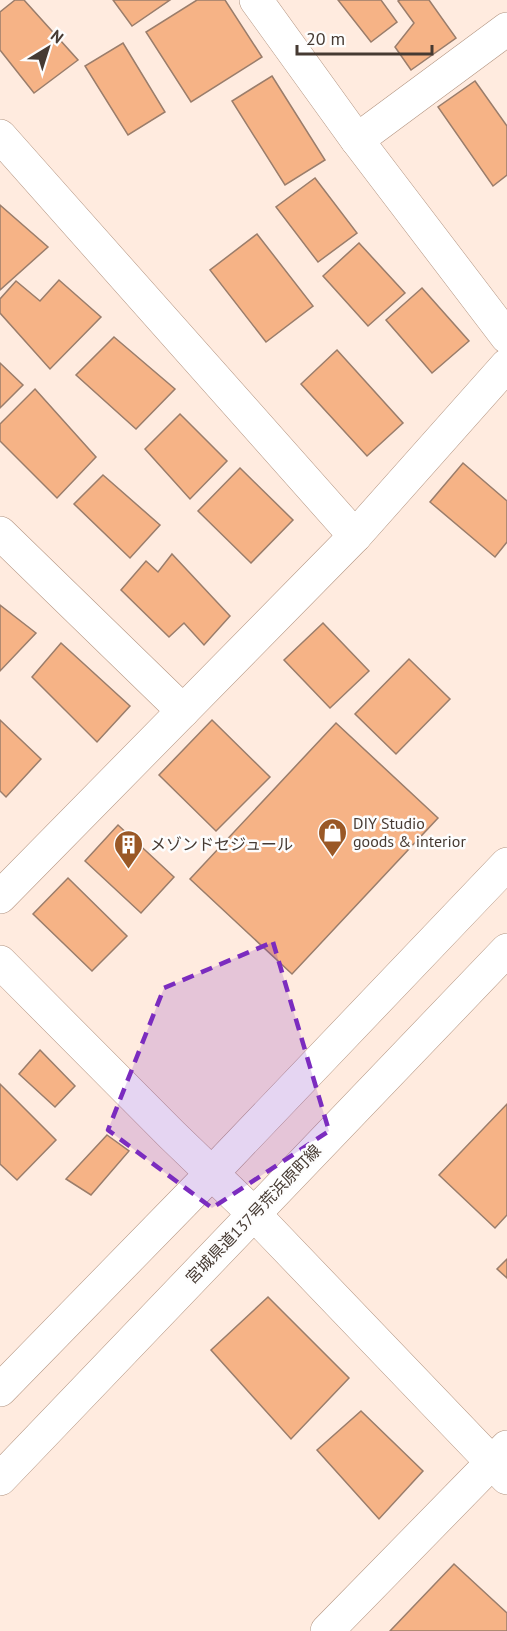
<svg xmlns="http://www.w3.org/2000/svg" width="507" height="1631" viewBox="0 0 507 1631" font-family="'PT Sans','Noto Sans JP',sans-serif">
<rect width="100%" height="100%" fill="#ffebdf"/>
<!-- building -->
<g fill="#f6b386" stroke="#9a7d6b" stroke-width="1.5">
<polygon points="15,0 24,0 78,60 34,93 0,50 0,12"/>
<polygon points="113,0 170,0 132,26"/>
<polygon points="197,0 225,0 262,57 191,102 146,32"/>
<polygon points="338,0 381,0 397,22 371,42"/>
<polygon points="400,0 429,0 456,38 411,70 395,47 414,23 398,1"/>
<polygon points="123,43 165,112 128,135 85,66"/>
<polygon points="272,76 325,160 285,185 232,101"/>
<polygon points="475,81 507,126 507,175 493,186 438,107"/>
<polygon points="315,178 357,233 318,262 276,207"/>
<polygon points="0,205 48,247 0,290"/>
<polygon points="257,234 313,306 266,342 210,270"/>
<polygon points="359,243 405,293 368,326 323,276"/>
<polygon points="59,280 101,317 50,369 0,313 0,299 16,281 40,301"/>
<polygon points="422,288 469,341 432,373 386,320"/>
<polygon points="114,337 175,389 136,429 76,375"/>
<polygon points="337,350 403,423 367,456 301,384"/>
<polygon points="0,363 23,385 0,408"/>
<polygon points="35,389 96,457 57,498 0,441 0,424"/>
<polygon points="180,414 227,461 190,499 145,449"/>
<polygon points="463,463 507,501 507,542 495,557 430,502"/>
<polygon points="240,468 293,520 251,563 198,511"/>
<polygon points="103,475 160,525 130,558 74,504"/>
<polygon points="172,554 230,616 204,645 184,623 169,637 121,590 146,561 158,572"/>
<polygon points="0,605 36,633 0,671"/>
<polygon points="323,623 369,671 330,708 284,660"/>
<polygon points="61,643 130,706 97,742 32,677"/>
<polygon points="409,659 450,699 396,754 355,714"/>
<polygon points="0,720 41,759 6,797 0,791"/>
<polygon points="212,720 270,777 216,831 159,775"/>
<polygon points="336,723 438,818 292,974 190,879"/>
<polygon points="118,825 174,877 141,913 85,861"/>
<polygon points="68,878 127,936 92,971 33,914"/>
<polygon points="40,1050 75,1086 55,1107 19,1074"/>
<polygon points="0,1084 56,1140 17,1180 0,1164"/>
<polygon points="507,1104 507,1215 495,1228 439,1175"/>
<polygon points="107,1135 129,1151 91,1195 66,1179"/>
<polygon points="507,1259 507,1278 497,1269"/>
<polygon points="268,1297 349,1378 291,1439 211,1350"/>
<polygon points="361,1411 423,1471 379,1519 317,1450"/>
<polygon points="454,1564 507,1613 507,1631 390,1631"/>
</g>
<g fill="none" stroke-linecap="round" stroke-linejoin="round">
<defs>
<g id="minor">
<polyline points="256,0 357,140 507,337"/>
<polyline points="0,136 355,536"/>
<polyline points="357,140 507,29"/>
<polyline points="0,533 183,711"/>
<polyline points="0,897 355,536 507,365"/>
<polyline points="0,962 172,1135 253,1213 507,1478"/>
<polyline points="327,1631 507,1447"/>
</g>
<g id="major">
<polyline points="0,1390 212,1173 507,864"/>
<polyline points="0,1479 507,950"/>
</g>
</defs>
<!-- minor casing -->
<use href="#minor" stroke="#b39582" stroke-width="34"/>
<!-- major casing -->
<use href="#major" stroke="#b39582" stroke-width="34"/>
<!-- minor -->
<use href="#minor" stroke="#fff" stroke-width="33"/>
<!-- major -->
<use href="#major" stroke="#fff" stroke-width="33"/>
</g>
<!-- marked area -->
<path fill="#7b2cbf" fill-opacity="0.2" stroke="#7b2cbf" stroke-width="4.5" stroke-dasharray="12 8" stroke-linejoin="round" d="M 273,942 L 329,1131 L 212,1208 L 108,1130 L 164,988 Z"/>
<!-- icons -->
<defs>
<symbol id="shop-pin" viewBox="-11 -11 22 30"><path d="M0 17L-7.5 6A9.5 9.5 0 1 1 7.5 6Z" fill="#9a5826" stroke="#fdfdfd"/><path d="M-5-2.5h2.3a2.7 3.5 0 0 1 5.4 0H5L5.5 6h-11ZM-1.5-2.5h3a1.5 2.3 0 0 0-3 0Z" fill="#fff"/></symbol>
<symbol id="building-pin" viewBox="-11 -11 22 30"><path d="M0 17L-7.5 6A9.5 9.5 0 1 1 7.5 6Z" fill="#9a5826" stroke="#fdfdfd"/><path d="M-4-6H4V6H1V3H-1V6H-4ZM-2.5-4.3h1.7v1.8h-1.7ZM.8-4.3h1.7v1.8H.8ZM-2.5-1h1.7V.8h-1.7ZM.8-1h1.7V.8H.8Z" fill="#fff"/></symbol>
</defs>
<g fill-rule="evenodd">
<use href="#shop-pin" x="316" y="816" width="33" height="45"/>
<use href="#building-pin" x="112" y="828" width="33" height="45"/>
</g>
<g text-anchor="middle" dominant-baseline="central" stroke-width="5" stroke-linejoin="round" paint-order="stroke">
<!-- poi labels -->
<g font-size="16" fill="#463a32" stroke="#fdfdfd" text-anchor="start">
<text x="353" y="823">DIY Studio<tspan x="353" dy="18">goods &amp; interior</tspan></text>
<text x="150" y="844">メゾンドセジュール</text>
</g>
<!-- street labels -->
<g font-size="16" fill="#463a32" stroke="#fdfdfd">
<text transform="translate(253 1214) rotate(-46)">宮城県道137号荒浜原町線</text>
</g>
</g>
<!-- north arrow -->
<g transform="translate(48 48) rotate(38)" stroke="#fdfdfd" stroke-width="4.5" paint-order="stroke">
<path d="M0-4.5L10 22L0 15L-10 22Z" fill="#463a32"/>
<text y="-9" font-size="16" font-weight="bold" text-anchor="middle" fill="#463a32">N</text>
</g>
<!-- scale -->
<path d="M297 45v9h135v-9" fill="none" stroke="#463a32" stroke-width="3"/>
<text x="306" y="45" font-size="18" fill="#463a32" stroke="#fdfdfd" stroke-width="4.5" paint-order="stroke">20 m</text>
</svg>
